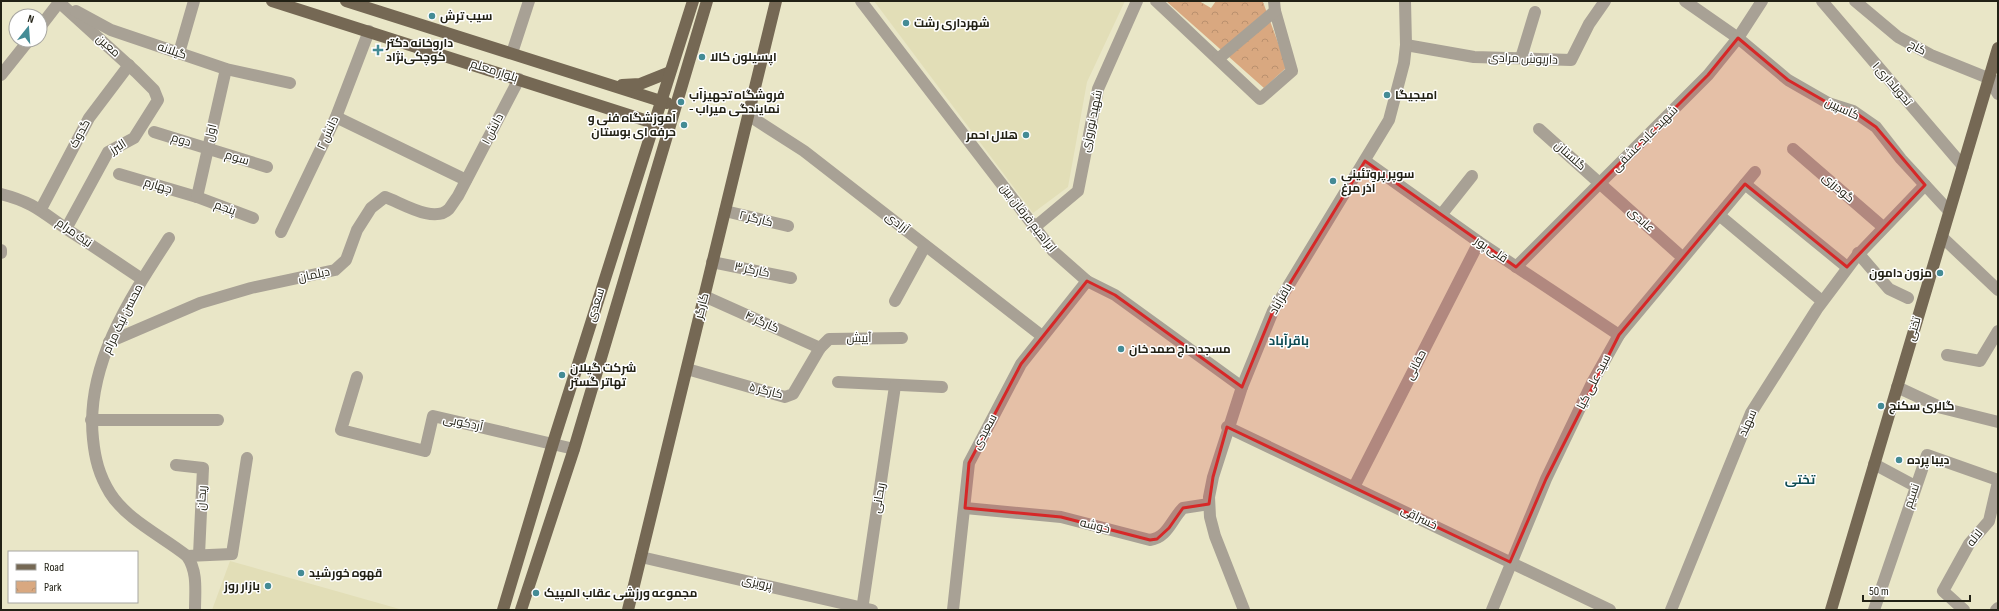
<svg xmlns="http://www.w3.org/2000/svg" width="1999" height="611" viewBox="0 0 1999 611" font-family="'Sofia Sans Condensed',Cairo,sans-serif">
<defs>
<pattern id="park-crowns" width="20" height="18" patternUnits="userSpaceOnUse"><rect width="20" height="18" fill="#d9a880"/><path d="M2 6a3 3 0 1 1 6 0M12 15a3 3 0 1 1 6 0" fill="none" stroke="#ba906e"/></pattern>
</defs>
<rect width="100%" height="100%" fill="#e9e6c7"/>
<!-- built -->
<g fill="#e2deb7">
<polygon points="874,1 1125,1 1087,82 1068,187 1033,213"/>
<polygon points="230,561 403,610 212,610"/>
</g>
<!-- park -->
<polygon fill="url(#park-crowns)" points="1166,1 1199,1 1211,8 1216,1 1263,2 1287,67 1264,88"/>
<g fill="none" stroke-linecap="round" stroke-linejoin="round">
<!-- minor -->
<g stroke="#a8a195" stroke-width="12">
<polyline points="861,1 1053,251 1087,281 1115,295 1242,387"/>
<polyline points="1156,1 1260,99 1292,71 1275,11 1274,1"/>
<polyline points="1685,1 1738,38 1788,80 1828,103 1853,111 1876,127 1901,159 1949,211"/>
<polyline points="1822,1 1963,166"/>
<polyline points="1855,1 1898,37 1931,55 1998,82"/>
<polyline points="60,3 136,72 154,90 158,100 134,138 108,152 66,229"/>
<polyline points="76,11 111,30 226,69 290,83"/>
<polyline points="40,27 60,1"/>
<polyline points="1406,45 1474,57 1571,60 1589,24 1605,1"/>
<polyline points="179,53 194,1"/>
<polyline points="512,53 529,1"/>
<polyline points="1521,58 1535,12"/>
<polyline points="1218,59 1275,11"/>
<polyline points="1,75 29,40"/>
<polyline points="1989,79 1998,94"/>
<polyline points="748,115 804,151 1042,336"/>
<polyline points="336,117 466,180"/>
<polyline points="1539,129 1682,257"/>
<polyline points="154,132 267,167"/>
<polyline points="1793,149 1883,227"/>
<polyline points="1365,161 1479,242 1619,335"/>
<polyline points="119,174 197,197 253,218"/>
<polyline points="1745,184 1847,267"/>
<path d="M 1,194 C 33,202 42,212 68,230 C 93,246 118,263 142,279"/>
<polyline points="197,197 226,69"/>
<polyline points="41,209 89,118 129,65"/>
<polyline points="725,211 788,226"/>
<polyline points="1441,215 1472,176"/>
<polyline points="1719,215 1822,301"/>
<polyline points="1035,227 1078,191 1098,89 1137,1"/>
<polyline points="281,232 336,117 369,31"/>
<polyline points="1942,237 1998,290"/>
<path d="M 169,238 C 130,298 85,365 93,439 C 95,459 99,475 110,493 C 127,520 162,536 187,556 C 198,572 195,591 195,610"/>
<polyline points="1,250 1,253"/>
<polyline points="1858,253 1889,289 1908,298"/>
<polyline points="712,262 791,278"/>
<polyline points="1516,267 1708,75 1738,38 1762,1"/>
<polyline points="704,296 820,348"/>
<polyline points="895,301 925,246"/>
<path d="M 109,342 L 200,303 L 251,288 L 335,270 L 346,260 L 357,230 L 371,208 L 385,197 C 402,203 434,224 449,209 C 452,205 455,200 458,196 L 519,79"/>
<polyline points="1947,355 1980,361 1998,331"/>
<polyline points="687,369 785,397 793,394 820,348 829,339 902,338"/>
<polyline points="357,377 341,430 425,451 433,416 574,449"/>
<polyline points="838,382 942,387"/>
<polyline points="1897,387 1942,408 1998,422"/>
<polyline points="91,420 218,420"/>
<polyline points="1227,427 1610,610"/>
<polyline points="1874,464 1915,486"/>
<polyline points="176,465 203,468 199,555"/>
<polyline points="1354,487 1479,242"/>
<path d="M 965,508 L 1061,517 L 1150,540 C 1168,537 1171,520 1183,508 L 1209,504"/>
<polyline points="187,556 232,554 247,458"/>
<polyline points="641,557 872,610"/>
<polyline points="862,610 895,386"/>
<polyline points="953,610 969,463 1021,364 1087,281"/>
<polyline points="1244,610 1215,536 1210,517 1209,497 1213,477 1242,387 1273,311 1389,120 1404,63 1406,45 1405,1"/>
<polyline points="1492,610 1546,479 1592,383 1619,335 1755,172"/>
<polyline points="1671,610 1751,413 1817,309 1856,257 1925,185"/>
<polyline points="1874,610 1927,455 1998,480"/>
<polyline points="1964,610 1943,591 1969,544 1989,521 1998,482"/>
<polyline points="1996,610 1998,608"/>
</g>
<!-- major -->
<g stroke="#756854" stroke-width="12">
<polyline points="272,1 660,125"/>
<polyline points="346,1 667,103"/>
<polyline points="622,85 640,84 670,72"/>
<polyline points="503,610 553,443 693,1"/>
<polyline points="521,610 574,449 707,1"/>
<polyline points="628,610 776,1"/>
<polyline points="1831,610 1998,48"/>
</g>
</g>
<!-- marked area -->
<path fill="#d62828" fill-opacity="0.2" stroke="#d62828" stroke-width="3" stroke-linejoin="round" d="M 1738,38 L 1788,80 L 1828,103 L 1853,111 L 1876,127 L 1925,185 L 1847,267 L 1745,184 L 1619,335 L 1546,479 L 1510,562 L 1227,427 L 1213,477 L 1209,504 L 1183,508 L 1169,528 L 1157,539 L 1150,540 L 1061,517 L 965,508 L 969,463 L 1021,364 L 1087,281 L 1115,295 L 1242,387 L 1273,311 L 1365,161 L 1516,267 L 1708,75 Z"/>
<!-- markers -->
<g fill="#448b95" stroke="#fff" stroke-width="1.5">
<circle cx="432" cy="16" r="4"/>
<circle cx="906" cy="23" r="4"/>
<path d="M376 44h4v4h4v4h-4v4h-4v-4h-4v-4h4z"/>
<circle cx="702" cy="57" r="4"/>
<circle cx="1387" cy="95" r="4"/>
<circle cx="681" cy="102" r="4"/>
<circle cx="684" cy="125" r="4"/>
<circle cx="1026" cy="135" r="4"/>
<circle cx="1333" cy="181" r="4"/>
<circle cx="1940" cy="273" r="4"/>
<circle cx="1121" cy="349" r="4"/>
<circle cx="562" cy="375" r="4"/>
<circle cx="1881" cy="406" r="4"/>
<circle cx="1899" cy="460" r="4"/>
<circle cx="301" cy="573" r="4"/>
<circle cx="268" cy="586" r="4"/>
<circle cx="536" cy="593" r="4"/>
</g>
<g text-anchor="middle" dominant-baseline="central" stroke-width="3" stroke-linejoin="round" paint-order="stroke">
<!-- poi labels -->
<g font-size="12" font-weight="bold" fill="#222115" stroke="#fff" text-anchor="start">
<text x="440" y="16">سیب ترش</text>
<text x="914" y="23">شهرداری رشت</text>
<text x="386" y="43">داروخانه دکتر<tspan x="386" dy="14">کوچکی‌نژاد</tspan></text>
<text x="710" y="57">اپسیلون کالا</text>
<text x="689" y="95">فروشگاه تجهیزآب<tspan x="689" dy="14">- نمایندگی میراب</tspan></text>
<text x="1395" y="95">امیجیگا</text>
<text x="676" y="118" text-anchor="end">آموزشگاه فنی و<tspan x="676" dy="14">حرفه ای بوستان</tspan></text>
<text x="1018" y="135" text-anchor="end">هلال احمر</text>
<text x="1341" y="174">سوپر پروتئینی<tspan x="1341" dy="14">آذر مرغ</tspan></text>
<text x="1932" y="273" text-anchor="end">مزون دامون</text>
<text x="1129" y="349">مسجد حاج صمد خان</text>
<text x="570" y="368">شرکت گیلان<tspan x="570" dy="14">تهاتر گستر</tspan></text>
<text x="1889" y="406">گالری سکنج</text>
<text x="1907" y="460">دیبا پرده</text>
<text x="309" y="573">قهوه خورشید</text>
<text x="260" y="586" text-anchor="end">بازار روز</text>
<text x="544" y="593">مجموعه ورزشی عقاب المپیک</text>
</g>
<!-- street labels -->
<g font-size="12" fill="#222115" stroke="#fff">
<text transform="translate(108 46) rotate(42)">معین</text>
<text transform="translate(1917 48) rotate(28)">کاج</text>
<text transform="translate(172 51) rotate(19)">گیلانه</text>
<text transform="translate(1523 59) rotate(2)">داریوش مرادی</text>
<text transform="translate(494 71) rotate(18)">بلوار معلم</text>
<text transform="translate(1892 84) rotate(49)">تحویلداری ۱</text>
<text transform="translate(1842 109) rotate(25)">کاسپین</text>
<text transform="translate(1092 121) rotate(-78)">شهید نوروزی</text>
<text transform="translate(493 129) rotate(-62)">دانش ۱</text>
<text transform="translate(211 133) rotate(-77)">اول</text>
<text transform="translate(328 133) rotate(-65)">دانش ۲</text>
<text transform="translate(80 134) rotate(-62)">گدوک</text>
<text transform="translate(1645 139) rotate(-45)">شهید عابد عشقی</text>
<text transform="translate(181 140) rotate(17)">دوم</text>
<text transform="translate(118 147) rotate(-32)">البرز</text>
<text transform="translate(1570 156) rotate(42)">گلستان</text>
<text transform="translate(237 158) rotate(17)">سوم</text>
<text transform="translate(158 186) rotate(17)">چهارم</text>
<text transform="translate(1838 188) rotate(41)">گودرزی</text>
<text transform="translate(225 208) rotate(20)">پنجم</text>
<text transform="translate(1028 218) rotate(52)">ابراهیم فرقان بین</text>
<text transform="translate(756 219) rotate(14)">کارگر ۲</text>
<text transform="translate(1641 220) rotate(42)">عابدی</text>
<text transform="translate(897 223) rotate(38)">آزادی</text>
<text transform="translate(74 233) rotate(35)">نیک مرام</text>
<text transform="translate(1491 250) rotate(34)">قلی پور</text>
<text transform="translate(752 270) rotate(12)">کارگر ۳</text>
<text transform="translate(314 275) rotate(-12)">دیلمان</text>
<text transform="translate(1281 299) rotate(-60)">باقرآباد</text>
<text transform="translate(596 305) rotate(-73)">سعدی</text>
<text transform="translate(702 306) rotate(-76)">کارگر</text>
<text transform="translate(123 319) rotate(-64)">محسن نیک مرام</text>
<text transform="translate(762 322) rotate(24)">کارگر ۴</text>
<text transform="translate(1914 329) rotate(-74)">تختی</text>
<text x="859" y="338">آییش</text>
<text transform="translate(1416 365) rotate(-63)">حقانی</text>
<text transform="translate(1594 382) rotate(-63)">سید علی کیا</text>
<text transform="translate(766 391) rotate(14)">کارگر ۵</text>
<text transform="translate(463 423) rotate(12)">آردکوبی</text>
<text transform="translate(1748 423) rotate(-66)">سهند</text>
<text transform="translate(985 432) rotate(-62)">سعیدی</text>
<text transform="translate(1912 496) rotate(-71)">نسیم</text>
<text transform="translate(202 498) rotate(-87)">ریحان</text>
<text transform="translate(879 498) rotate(-81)">ریحانی</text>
<text transform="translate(1419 518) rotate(26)">خسراقی</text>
<text transform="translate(1095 526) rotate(14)">خوشه</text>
<text transform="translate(1975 538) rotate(-52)">لاله</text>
<text transform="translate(757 583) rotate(12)">پرویزی</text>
</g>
<!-- neighbourhood labels -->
<g font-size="13" font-weight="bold" fill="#0f4c54" stroke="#fff">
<text x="1289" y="341">باقرآباد</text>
<text x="1800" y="480">تختی</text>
</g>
</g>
<!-- border -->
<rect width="1999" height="611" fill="none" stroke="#222115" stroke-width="4"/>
<!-- legend -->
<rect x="8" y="551" width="130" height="52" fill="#ffffff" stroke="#a7a6a1"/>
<rect x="16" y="564" width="20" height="6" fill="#756854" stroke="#a7a6a1"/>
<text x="44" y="571" font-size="12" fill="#222115">Road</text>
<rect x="16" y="581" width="20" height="12" fill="url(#park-crowns)" stroke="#a7a6a1"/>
<text x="44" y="591" font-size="12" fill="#222115">Park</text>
<!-- north arrow -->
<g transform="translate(28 28) rotate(17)"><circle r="19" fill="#ffffff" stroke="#a7a6a1"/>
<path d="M0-3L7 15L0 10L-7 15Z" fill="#448b95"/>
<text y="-6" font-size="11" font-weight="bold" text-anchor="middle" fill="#222115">N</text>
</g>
<!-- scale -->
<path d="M1863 595v6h107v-6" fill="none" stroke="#222115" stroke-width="2"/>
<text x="1869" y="595" font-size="12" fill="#222115" stroke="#ffffff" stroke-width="3" paint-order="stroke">50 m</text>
</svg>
